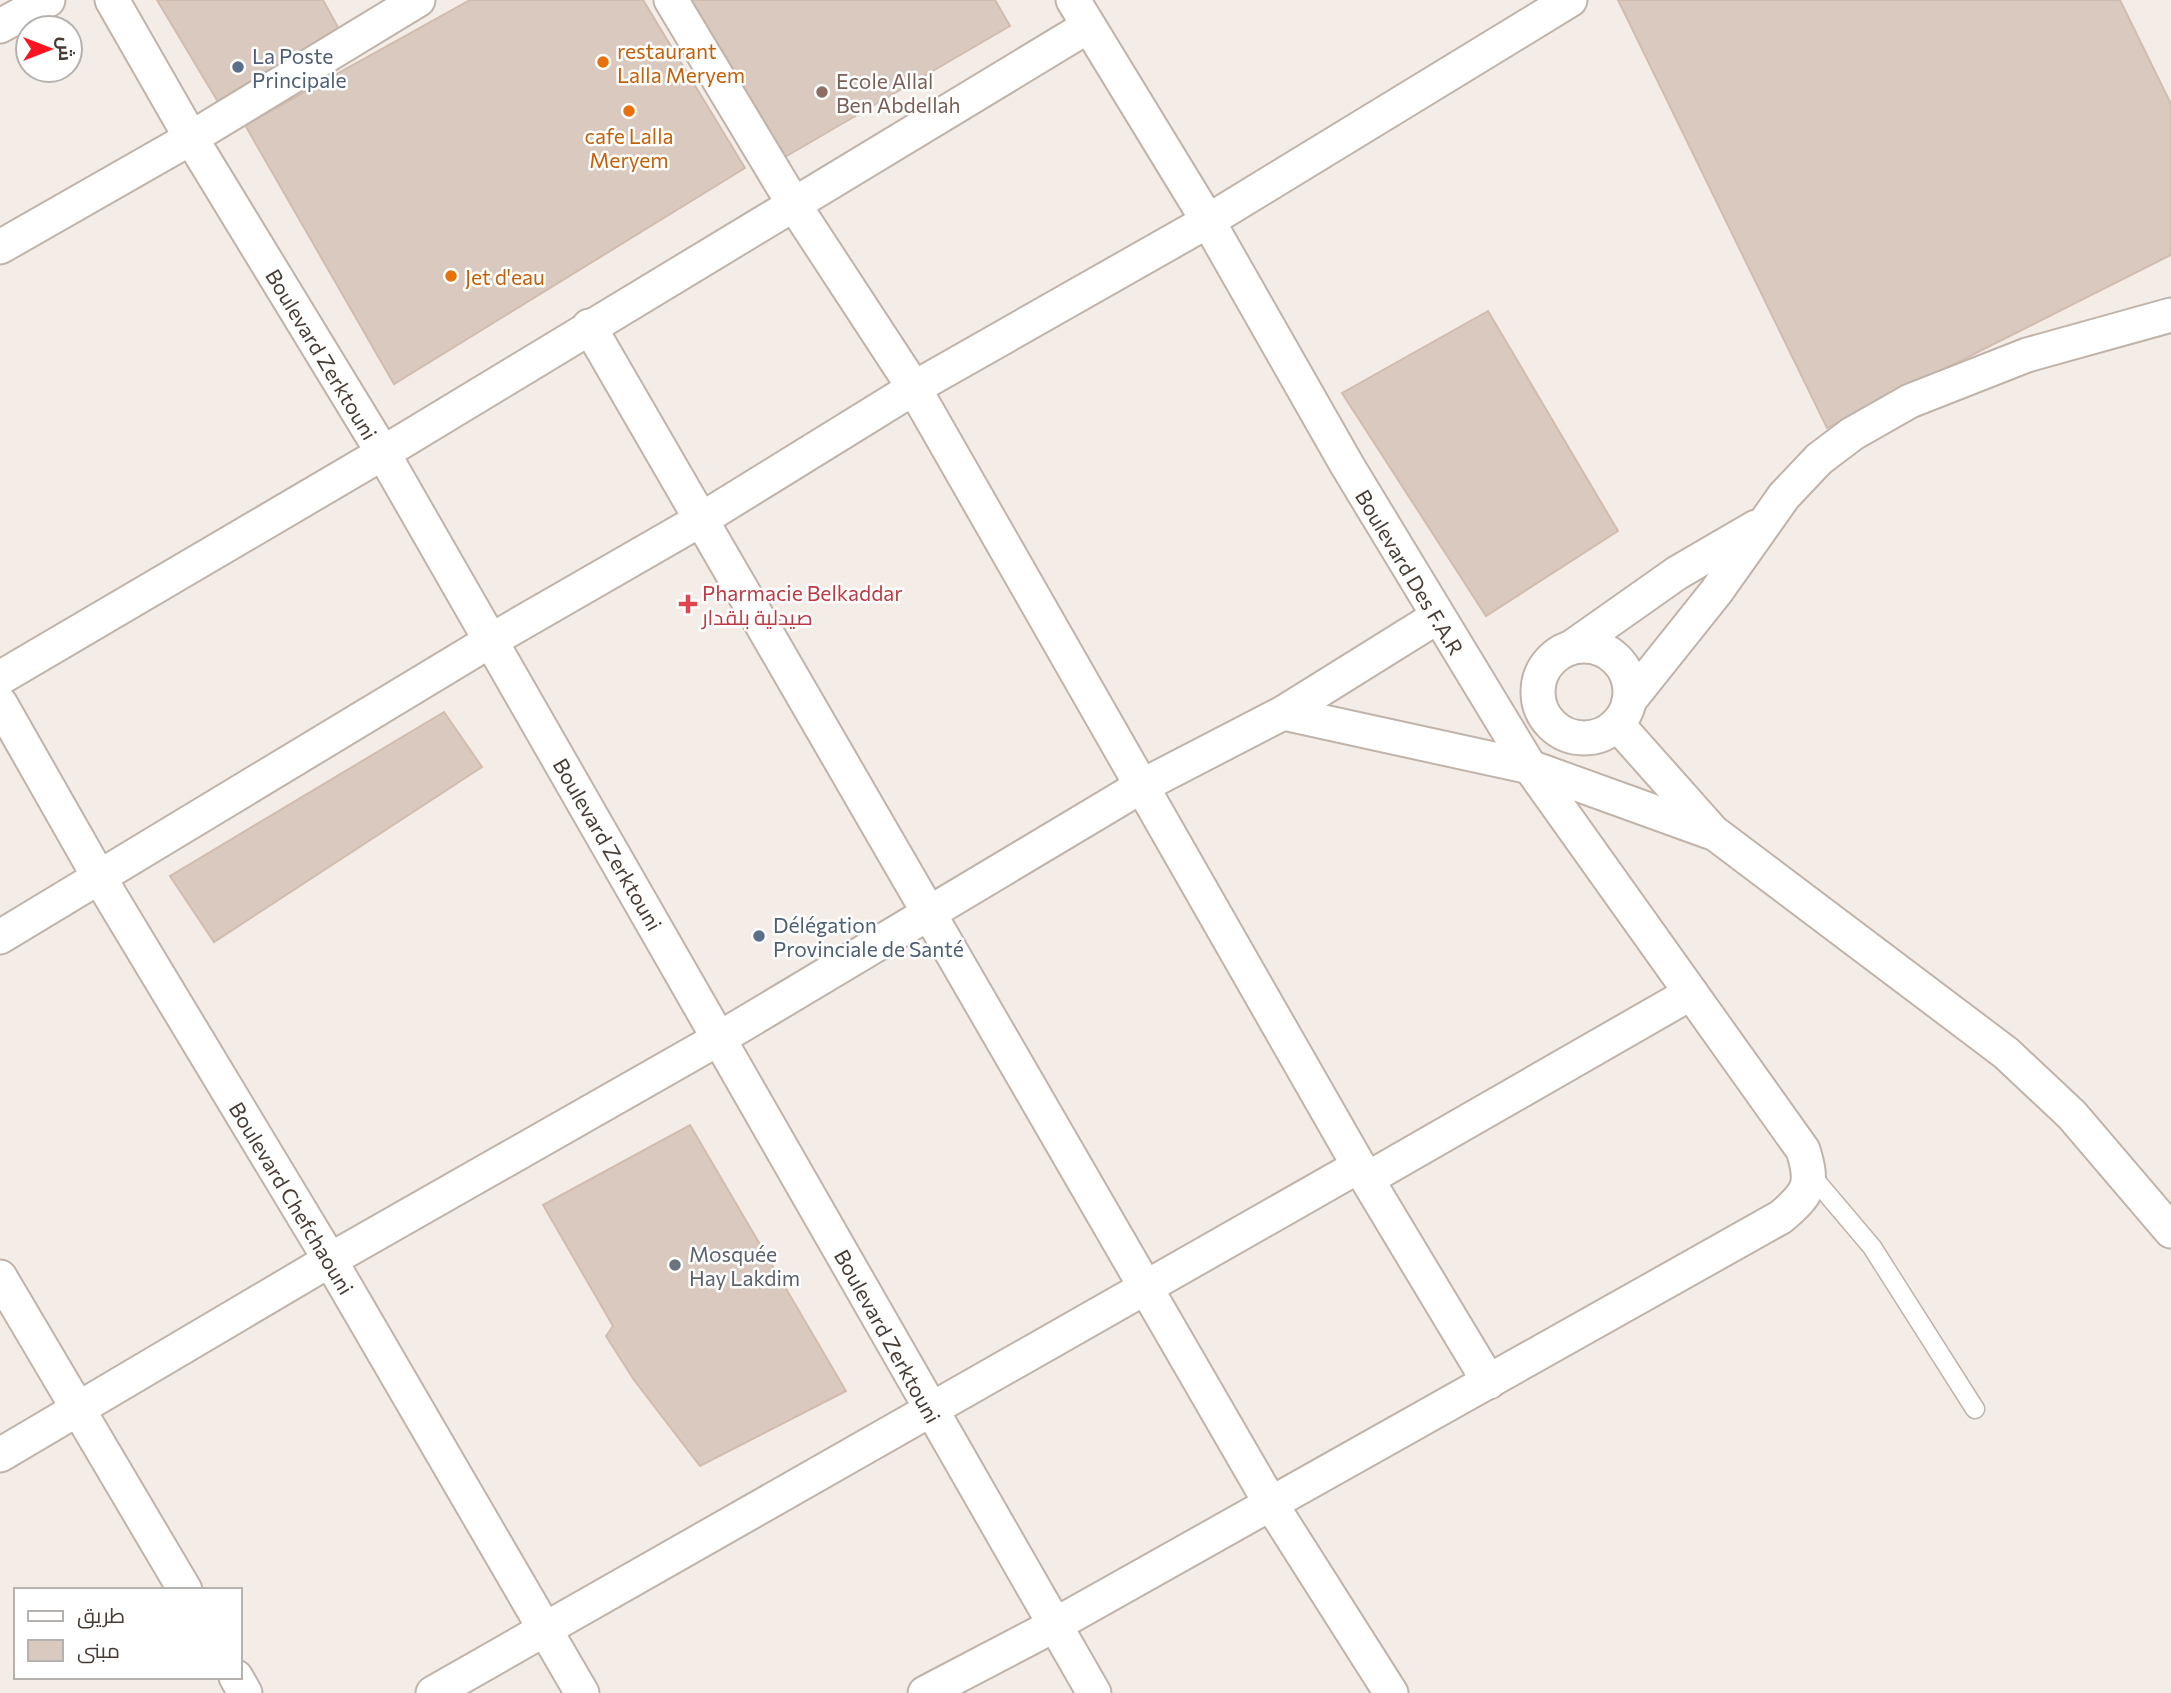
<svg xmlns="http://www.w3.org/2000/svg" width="2171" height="1693" viewBox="0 0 2171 1693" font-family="Commissioner,Cairo,sans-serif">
<rect width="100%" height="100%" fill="#f4ede7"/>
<!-- building -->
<g fill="#d9c9bf" stroke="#d1bcae" stroke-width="2">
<polygon points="157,0 323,0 340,31 218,102"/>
<polygon points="470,0 643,0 745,168 394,384 245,125"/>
<polygon points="691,0 995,0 1010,26 785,157"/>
<polygon points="1618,0 2120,0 2171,104 2171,255 1827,428"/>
<polygon points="1488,311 1618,531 1486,616 1342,393"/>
<polygon points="444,712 482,767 214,942 170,876"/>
<polygon points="690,1125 846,1391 700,1466 634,1380 606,1336 613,1326 543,1205"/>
</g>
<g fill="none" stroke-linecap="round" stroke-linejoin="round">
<defs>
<polyline id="lane" points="1811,1175 1872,1247 1975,1409"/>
<g id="street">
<polyline points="112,0 191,138 383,453 1094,1693"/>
<polyline points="671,0 793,203 914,388 1359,1166 1489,1382"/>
<polyline points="0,26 48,0"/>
<polyline points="0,247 191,138 418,0"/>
<polyline points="589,326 1271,1504 1391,1693"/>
<circle cx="1584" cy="692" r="46"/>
<polyline points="1572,647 1677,573 1756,527"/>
<polyline points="0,678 383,453 1087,27"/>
<polyline points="1629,701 1716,592 1784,496 1819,459 1852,434 1910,401 2027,355 2171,315"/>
<polyline points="0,703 99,877 330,1260 582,1693"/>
<polyline points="1283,713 1530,767 1710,832"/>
<polyline points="1617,724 1713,832 2006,1053 2072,1115 2171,1231"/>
<polyline points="0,937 490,641 702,519 914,388 1208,221 1570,0"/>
<polyline points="1367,1179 1691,993"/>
<polyline points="0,1277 185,1590"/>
<polyline points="0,1455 330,1260 720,1038 1140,787 1283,713 1437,617"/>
<polyline points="236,1677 245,1693"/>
<polyline points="433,1693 1359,1166"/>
<path d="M 925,1693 L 1053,1626 L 1781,1217 C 1809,1193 1814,1185 1803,1150 L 1530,767 L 1347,465 L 1208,221 L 1073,0"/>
</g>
</defs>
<!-- lane casing -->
<use href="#lane" stroke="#c0b3a9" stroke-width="21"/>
<!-- street casing -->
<use href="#street" stroke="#c0b3a9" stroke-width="37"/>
<!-- lane -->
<use href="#lane" stroke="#fff" stroke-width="18"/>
<!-- street -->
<use href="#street" stroke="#fff" stroke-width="33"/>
</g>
<!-- markers -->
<g fill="#e8710a" stroke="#fff" stroke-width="2.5">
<circle cx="603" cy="62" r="7"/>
<circle cx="629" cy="111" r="7"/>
<circle cx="451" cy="276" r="7"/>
</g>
<g fill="#5c6f8a" stroke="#fff" stroke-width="2.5">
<circle cx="238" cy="67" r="7"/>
<circle cx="759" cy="936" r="7"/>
</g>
<circle fill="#8d6e63" stroke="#fff" stroke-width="2.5" cx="822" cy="92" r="7"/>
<path fill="#e0444e" stroke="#fff" stroke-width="2.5" d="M684.5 593.5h7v7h7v7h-7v7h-7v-7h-7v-7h7z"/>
<circle fill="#6b7280" stroke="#fff" stroke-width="2.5" cx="675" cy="1265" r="7"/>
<g text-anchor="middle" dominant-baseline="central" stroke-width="5" stroke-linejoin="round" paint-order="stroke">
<!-- food labels -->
<g font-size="21" fill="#c56008" stroke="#fff" text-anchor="start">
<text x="617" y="50">restaurant<tspan x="617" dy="24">Lalla Meryem</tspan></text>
<text x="629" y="135" text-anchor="middle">cafe Lalla<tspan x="629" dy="24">Meryem</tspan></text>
<text x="465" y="276">Jet d'eau</text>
</g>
<!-- service labels -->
<g font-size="21" fill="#4e5e75" stroke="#fff" text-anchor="start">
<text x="252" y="55">La Poste<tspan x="252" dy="24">Principale</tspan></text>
<text x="773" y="924">Délégation<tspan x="773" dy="24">Provinciale de Santé</tspan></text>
</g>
<!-- education labels -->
<g font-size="21" fill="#785e54" stroke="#fff" text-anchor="start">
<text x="836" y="80">Ecole Allal<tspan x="836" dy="24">Ben Abdellah</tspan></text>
</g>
<!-- street labels -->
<g font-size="21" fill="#473c35" stroke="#fff">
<text transform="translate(322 354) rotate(59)">Boulevard Zerktouni</text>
<text transform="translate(1410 572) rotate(59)">Boulevard Des F.A.R</text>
<text transform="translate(608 844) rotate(60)">Boulevard Zerktouni</text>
<text transform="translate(292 1198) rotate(59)">Boulevard Chefchaouni</text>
<text transform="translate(888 1336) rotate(61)">Boulevard Zerktouni</text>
</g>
<!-- health labels -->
<g font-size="21" fill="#be3a42" stroke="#fff" text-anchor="start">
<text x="702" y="592">Pharmacie Belkaddar<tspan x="702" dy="24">صيدلية بلقدار</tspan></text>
</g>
<!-- worship labels -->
<g font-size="21" fill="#5b616d" stroke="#fff" text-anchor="start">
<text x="689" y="1253">Mosquée<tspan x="689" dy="24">Hay Lakdim</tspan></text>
</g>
</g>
<!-- legend -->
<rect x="14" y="1588" width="228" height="91" fill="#ffffff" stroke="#b5b1ae" stroke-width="2"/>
<rect x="28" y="1611" width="35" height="10" fill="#ffffff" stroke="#b5b1ae" stroke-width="2"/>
<text x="77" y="1623" font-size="21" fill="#473c35">طريق</text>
<rect x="28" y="1640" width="35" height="21" fill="#d9c9bf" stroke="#b5b1ae" stroke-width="2"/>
<text x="77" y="1658" font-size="21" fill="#473c35">مبنى</text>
<!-- north arrow -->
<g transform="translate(49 49) rotate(90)"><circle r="33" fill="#ffffff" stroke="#b5b1ae" stroke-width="2"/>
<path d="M0-5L12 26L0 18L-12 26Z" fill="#ff1321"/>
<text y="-10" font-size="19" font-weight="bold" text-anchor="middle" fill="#473c35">ش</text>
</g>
</svg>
